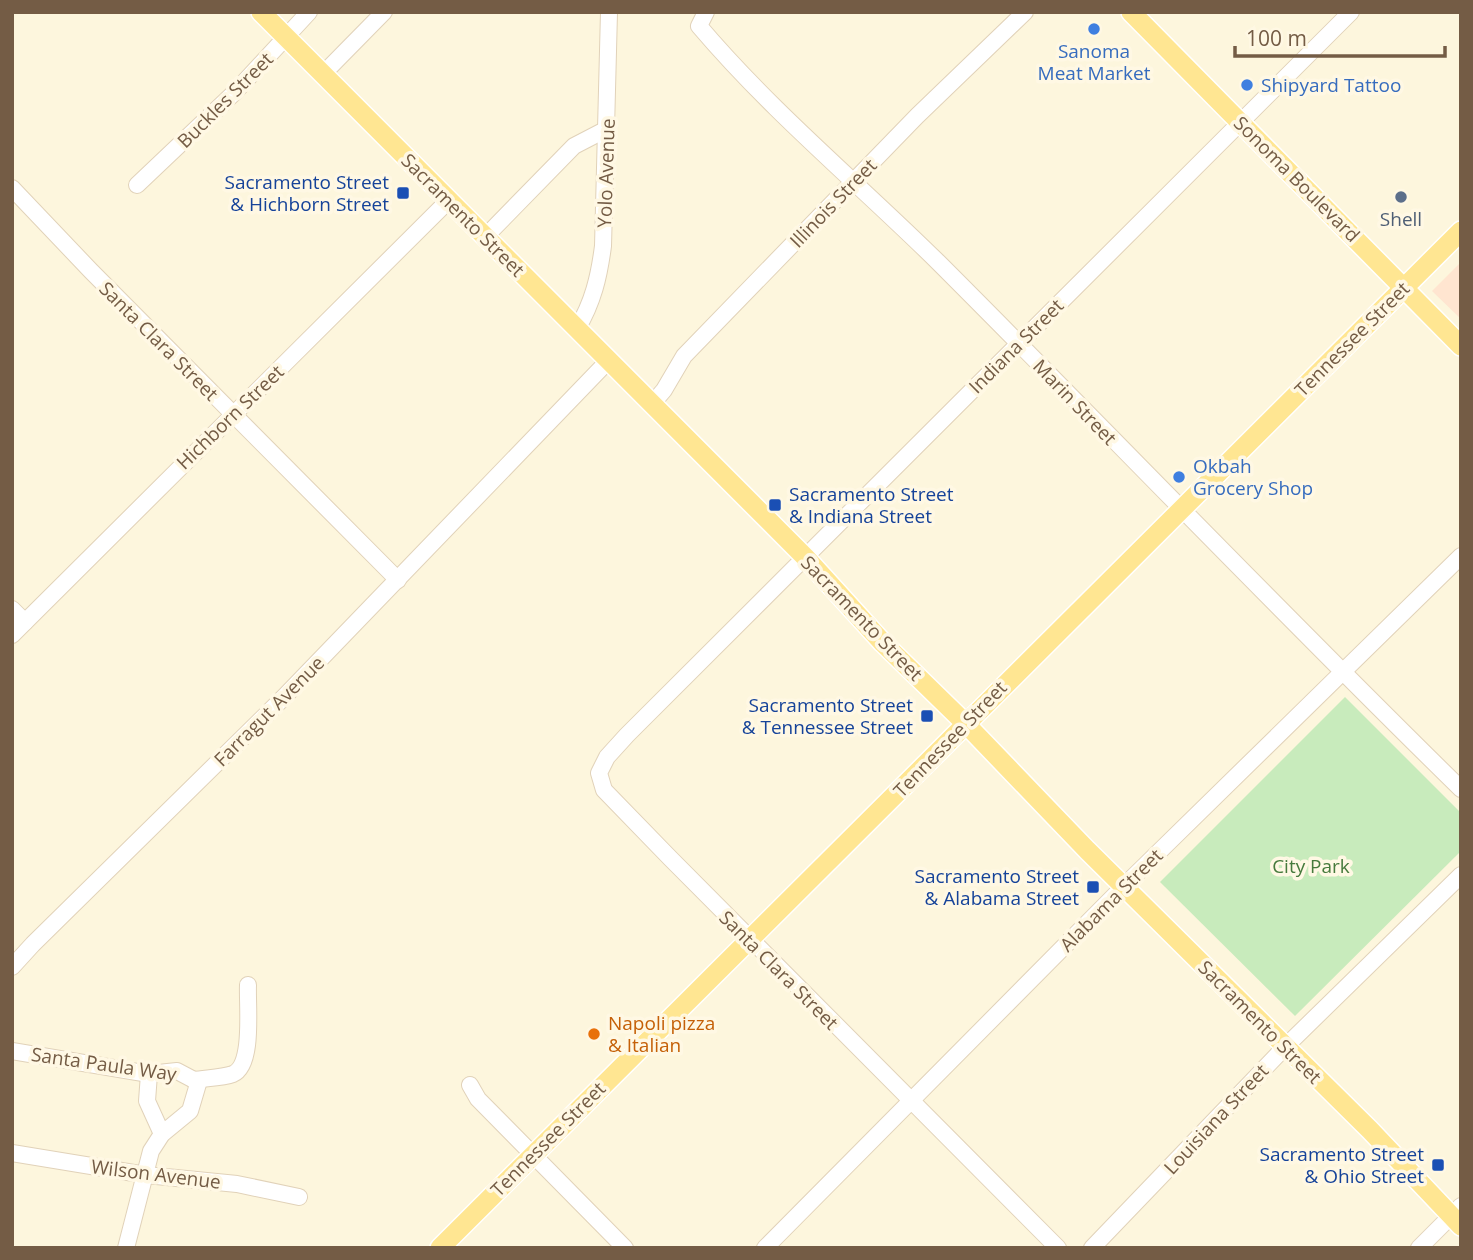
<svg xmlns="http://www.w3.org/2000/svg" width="1473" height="1260" viewBox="0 0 1473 1260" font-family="'Open Sans',sans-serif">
<rect width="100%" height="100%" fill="#fdf6dd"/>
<!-- commercial -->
<polygon fill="#ffe5d0" points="1461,262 1461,319 1432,291"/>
<!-- green -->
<polygon fill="#c8ebbc" points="1345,697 1461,813 1461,851 1295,1016 1160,882"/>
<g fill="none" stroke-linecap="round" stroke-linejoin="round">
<defs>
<g id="minor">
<path d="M 706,12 L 699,26 C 772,112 859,184 938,262 C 1113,437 1284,616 1461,789"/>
<polyline points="323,74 384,12"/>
<polyline points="137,185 235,92 309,12"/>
<polyline points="12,188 91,271 398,580"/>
<polyline points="485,237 574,146 601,132 607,132"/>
<path d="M 577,329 C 593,302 599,277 603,246 L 609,12"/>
<polyline points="652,404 664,390 684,356 917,116 1025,12"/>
<polyline points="12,609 25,622"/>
<polyline points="12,635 449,200"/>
<polyline points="12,967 33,944 282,699 609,360"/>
<polyline points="12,1051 149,1074 177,1071 194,1080"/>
<polyline points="149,1074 147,1101 162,1134"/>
<path d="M 194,1080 C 206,1078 222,1078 233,1074 C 254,1065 247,1006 248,985"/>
<polyline points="470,1085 478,1099 625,1248"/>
<polyline points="12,1153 146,1175 237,1184 299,1197"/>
<polyline points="126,1248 151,1151 162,1134 190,1111 198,1084 194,1080"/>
<polyline points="765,1248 1124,886 1461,556"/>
<polyline points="1058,1248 670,858 604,790 599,773 607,757 627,735 1351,12"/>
<polyline points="1092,1248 1285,1047 1461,875"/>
<polyline points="1419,1248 1461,1206"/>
</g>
<g id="major">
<polyline points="261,12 805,557 883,643 965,723 1087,850 1370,1130 1461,1226"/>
<polyline points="1131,12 1461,346"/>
<polyline points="440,1248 1461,231"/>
</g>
</defs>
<!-- minor casing -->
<use href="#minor" stroke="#e1d2b9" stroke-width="18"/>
<!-- major casing -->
<use href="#major" stroke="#fff" stroke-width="22"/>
<!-- minor -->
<use href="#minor" stroke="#fff" stroke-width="16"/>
<!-- major -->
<use href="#major" stroke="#ffe692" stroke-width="19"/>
</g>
<!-- markers -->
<g fill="#3f7fe0" stroke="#fff8e4" stroke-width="2.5">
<circle cx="1094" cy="29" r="7"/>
<circle cx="1247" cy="85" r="7"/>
<circle cx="1179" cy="477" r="7"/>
</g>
<g fill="#1a4fb4" stroke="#fff8e4" stroke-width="2.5">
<rect x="396" y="186" width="14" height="14" rx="3.5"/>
<rect x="768" y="498" width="14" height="14" rx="3.5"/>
<rect x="920" y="709" width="14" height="14" rx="3.5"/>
<rect x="1086" y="880" width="14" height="14" rx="3.5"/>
<rect x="1431" y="1158" width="14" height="14" rx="3.5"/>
</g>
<circle fill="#5c6f8a" stroke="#fff8e4" stroke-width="2.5" cx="1401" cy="197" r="7"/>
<circle fill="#e8710a" stroke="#fff8e4" stroke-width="2.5" cx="594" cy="1034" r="7"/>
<g text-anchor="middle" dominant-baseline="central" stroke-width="7" stroke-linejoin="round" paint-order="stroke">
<!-- shop labels -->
<g font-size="19" fill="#366cbe" stroke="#fff8e4" text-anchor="start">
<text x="1094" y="51" text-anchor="middle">Sanoma<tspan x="1094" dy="22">Meat Market</tspan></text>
<text x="1261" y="85">Shipyard Tattoo</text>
<text x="1193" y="466">Okbah<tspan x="1193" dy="22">Grocery Shop</tspan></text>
</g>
<!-- street labels -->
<g font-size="19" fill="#745c45" stroke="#fff8e4">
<text transform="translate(225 100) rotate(-45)">Buckles Street</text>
<text transform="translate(606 173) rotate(-88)">Yolo Avenue</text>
<text transform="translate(1297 179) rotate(45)">Sonoma Boulevard</text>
<text transform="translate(833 203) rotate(-46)">Illinois Street</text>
<text transform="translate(463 215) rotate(45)">Sacramento Street</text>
<text transform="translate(1352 339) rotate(-45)">Tennessee Street</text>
<text transform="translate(159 341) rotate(45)">Santa Clara Street</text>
<text transform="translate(1016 346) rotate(-45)">Indiana Street</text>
<text transform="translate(1075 402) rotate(46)">Marin Street</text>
<text transform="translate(230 417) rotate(-44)">Hichborn Street</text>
<text transform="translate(862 618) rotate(46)">Sacramento Street</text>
<text transform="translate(269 711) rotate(-45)">Farragut Avenue</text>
<text transform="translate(950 739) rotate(-46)">Tennessee Street</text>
<text transform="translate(1111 900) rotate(-45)">Alabama Street</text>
<text transform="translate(779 970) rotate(45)">Santa Clara Street</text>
<text transform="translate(1260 1022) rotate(45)">Sacramento Street</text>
<text transform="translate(104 1064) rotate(8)">Santa Paula Way</text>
<text transform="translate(1216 1119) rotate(-47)">Louisiana Street</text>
<text transform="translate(548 1139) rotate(-45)">Tennessee Street</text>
<text transform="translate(156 1174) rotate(7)">Wilson Avenue</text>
</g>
<!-- transit labels -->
<g font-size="19" fill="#164399" stroke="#fff8e4" text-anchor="end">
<text x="389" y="182">Sacramento Street<tspan x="389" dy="22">&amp; Hichborn Street</tspan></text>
<text x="789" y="494" text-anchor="start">Sacramento Street<tspan x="789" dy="22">&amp; Indiana Street</tspan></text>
<text x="913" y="705">Sacramento Street<tspan x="913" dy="22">&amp; Tennessee Street</tspan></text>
<text x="1079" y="876">Sacramento Street<tspan x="1079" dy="22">&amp; Alabama Street</tspan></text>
<text x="1424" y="1154">Sacramento Street<tspan x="1424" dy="22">&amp; Ohio Street</tspan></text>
</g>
<!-- service labels -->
<g font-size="19" fill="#4e5e75" stroke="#fff8e4">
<text x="1401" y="219">Shell</text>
</g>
<!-- park labels -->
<g font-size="19" fill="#467a3c" stroke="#fff8e4">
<text x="1311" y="866">City Park</text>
</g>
<!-- food labels -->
<g font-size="19" fill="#c56008" stroke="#fff8e4" text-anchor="start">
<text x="608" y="1023">Napoli pizza<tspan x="608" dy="22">&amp; Italian</tspan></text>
</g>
</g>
<!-- border -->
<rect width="1473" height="1260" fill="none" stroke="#745c45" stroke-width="28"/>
<!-- scale -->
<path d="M1235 46v10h210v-10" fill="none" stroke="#745c45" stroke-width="3.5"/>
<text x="1246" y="46" font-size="21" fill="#745c45" stroke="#fff8e4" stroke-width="5" paint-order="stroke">100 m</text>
</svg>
